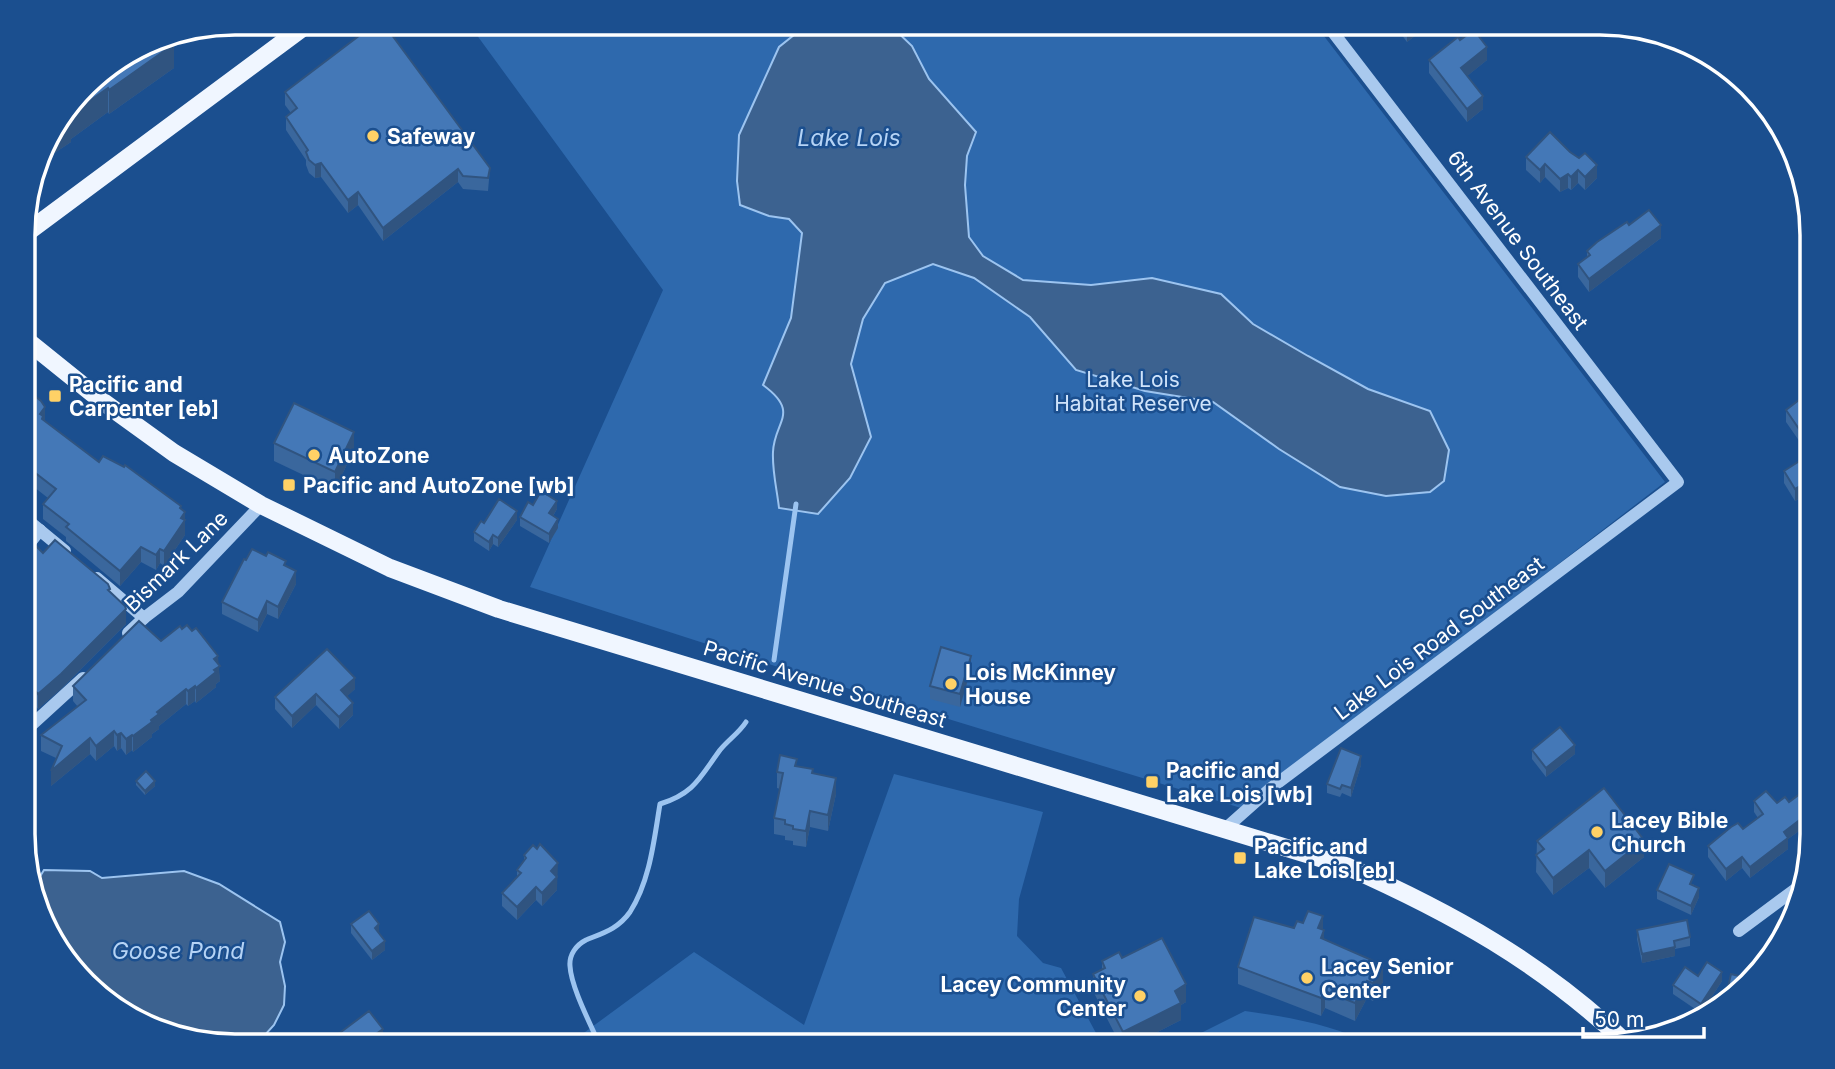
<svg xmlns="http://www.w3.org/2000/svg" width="1835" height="1069" viewBox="0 0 1835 1069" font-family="Inter,sans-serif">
<rect width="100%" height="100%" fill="#1b4f8f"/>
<!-- green -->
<g fill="#2e69ad">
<polygon points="468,23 1314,23 1665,482 1241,808 781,668 530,587 663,290"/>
<polygon points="894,774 1043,812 1019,899 1017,936 1043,963 1061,968 1103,1046 566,1046 694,952 804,1025"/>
<path d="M 1245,1011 C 1289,1017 1335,1025 1374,1046 L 1175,1046 Z"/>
</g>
<!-- water -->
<g fill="#3c6290" stroke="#9cc4f0" stroke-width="2">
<path d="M 809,23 L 888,23 L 912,46 L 929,79 L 976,132 L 967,156 L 965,185 L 969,237 L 983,256 L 1023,280 L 1091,285 L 1152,278 L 1221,294 L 1253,324 L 1308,356 L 1368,389 L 1430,411 L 1449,450 L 1444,481 L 1430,492 L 1386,496 L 1340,487 L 1279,449 L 1213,402 L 1145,391 L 1076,370 L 1030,317 L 974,278 L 933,264 L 885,283 L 863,319 L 851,364 L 871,437 L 850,478 L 818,514 L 779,508 C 777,490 772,470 773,452 C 774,421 801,413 763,385 L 791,318 L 802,233 L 789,219 L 769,216 L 740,205 L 737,181 L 739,135 L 779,47 Z"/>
<polygon points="44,870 90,871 102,878 184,871 219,884 280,922 285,942 280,962 285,986 284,1005 274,1025 255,1046 234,1046 128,1018 58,952 34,886"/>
</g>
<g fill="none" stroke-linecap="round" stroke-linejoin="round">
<!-- stream -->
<g stroke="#9cc4f0" stroke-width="5">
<polyline points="774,660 796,504"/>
<path d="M 600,1046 C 591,1025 571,987 570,966 C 569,955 576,945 586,940 C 603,933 618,929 630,912 C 650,881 654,840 660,804 C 695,793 700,777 720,750 C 728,740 739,733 746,722"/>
</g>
<!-- minor -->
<g stroke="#a9c9ee" stroke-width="12">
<polyline points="25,518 65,551"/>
<polyline points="25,549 40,530"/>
<polyline points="97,578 144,618"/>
<polyline points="128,633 144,618 178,592 261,505"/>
<polyline points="25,731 83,678"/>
<polyline points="1226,828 1271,788 1678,482 1326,23"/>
<polyline points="1739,931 1801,885"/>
</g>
<!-- major -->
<g stroke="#f0f6ff" stroke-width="18">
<polyline points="25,234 309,23"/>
<path d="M 25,339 L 102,401 L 174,453 L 261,505 L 390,568 L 499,609 L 1346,866 C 1452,913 1540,962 1625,1042"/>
</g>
</g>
<!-- wall -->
<g fill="#3a679d">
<polygon points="1393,23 1424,23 1424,29 1407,42"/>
<polygon points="1460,40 1487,60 1467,76 1483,109 1467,122 1429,73 1429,60"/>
<polygon points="174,68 109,114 108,112 71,139 71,142 38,164 95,76"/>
<polygon points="285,92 490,168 488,191 463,189 458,182 383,241 358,205 348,213 321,177 315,178 309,173 306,165 306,160 286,130 286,117 291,113 285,105"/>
<polygon points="1550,132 1597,178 1585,190 1578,183 1571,190 1568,188 1560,192 1545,177 1540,183 1526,170 1526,157"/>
<polygon points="1629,225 1661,238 1589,292 1578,277 1578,264 1587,257 1587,251"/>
<polygon points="25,388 45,422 99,462 185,512 185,535 164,566 160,563 156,570 141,562 120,586 66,541 66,537 43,519 43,504 48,498 25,480"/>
<polygon points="1812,390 1812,492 1795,501 1784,483 1784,471 1809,455 1786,422 1786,410"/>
<polygon points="274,443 354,449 335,490 274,461"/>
<polygon points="533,505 557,509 553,516 558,528 549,543 520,526 520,517"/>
<polygon points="517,520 498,547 493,544 489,551 474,541 474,532 484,523"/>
<polygon points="25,542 110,592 126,624 61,689 38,709 25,695"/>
<polygon points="246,560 286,566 296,584 278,619 267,614 258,632 222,614 222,602"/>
<polygon points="161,641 218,664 220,681 216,684 216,687 196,703 195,701 188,706 186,704 159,726 159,729 152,734 152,737 133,752 132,750 126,755 121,748 117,751 114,746 96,761 90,754 51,786 56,758 41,751 41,735 78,707 73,701 73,686"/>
<polygon points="971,669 960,707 930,699 930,686"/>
<polygon points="355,689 347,696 353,715 339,729 316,705 292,728 275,709 275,697"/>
<polygon points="1532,750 1575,754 1546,777 1532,759"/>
<polygon points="1361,765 1351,797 1342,793 1340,797 1327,793 1327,784"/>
<polygon points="797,766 813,774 836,794 828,831 810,827 806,847 793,845 793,841 785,840 785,836 774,834 774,818 780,789 777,788 777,772"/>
<polygon points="136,781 155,786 145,795 136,785"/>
<polygon points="1812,785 1812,826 1810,823 1788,839 1788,849 1750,878 1742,868 1726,881 1708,857 1708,846 1743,829 1758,818 1754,812 1754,801 1777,803 1789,802"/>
<polygon points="1537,841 1644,857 1605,888 1589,868 1553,895 1536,872"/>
<polygon points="524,855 558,876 557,878 557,890 542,906 536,900 517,920 502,906 502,893 517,877 517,870 524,861"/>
<polygon points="1694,884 1693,885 1699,897 1691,915 1657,899 1657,890"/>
<polygon points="351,924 379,933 385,950 372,960 351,933"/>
<polygon points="1294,928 1323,930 1324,939 1383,982 1373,1001 1367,998 1355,1021 1325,1008 1321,1016 1238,984 1238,967"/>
<polygon points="1637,930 1690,937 1690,946 1675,949 1675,956 1642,963 1637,939"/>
<polygon points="1122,958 1186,1002 1181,1005 1181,1020 1130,1046 1121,1046 1093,991 1093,974 1102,969 1102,961"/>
<polygon points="1698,976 1722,981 1701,1013 1673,994 1673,985"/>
</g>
<!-- shaded-wall -->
<g fill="#305480">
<polygon points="1415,23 1424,23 1424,29 1407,42 1407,29"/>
<polygon points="174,44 174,68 109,114 109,90"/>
<polygon points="1487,47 1487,60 1461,81 1461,68"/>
<polygon points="108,88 108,112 71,139 71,142 38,164 45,141 53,129 70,115"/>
<polygon points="1483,96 1483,109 1467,122 1467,109"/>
<polygon points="321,163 321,177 315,178 315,165"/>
<polygon points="1545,164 1545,177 1540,183 1540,170"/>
<polygon points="1597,165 1597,178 1585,190 1585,177"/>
<polygon points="458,169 458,182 383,241 383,228"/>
<polygon points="1578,170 1578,183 1571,190 1571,177"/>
<polygon points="1568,174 1568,188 1560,192 1560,179"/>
<polygon points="358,192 358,205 348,213 348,200"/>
<polygon points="1661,225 1661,238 1589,292 1589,279"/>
<polygon points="45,407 45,421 43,424 40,414"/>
<polygon points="354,432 354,449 335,490 335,472"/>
<polygon points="1812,480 1812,492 1795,501 1795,489"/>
<polygon points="557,501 557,509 549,522 549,513"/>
<polygon points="181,506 181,518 185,512 185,535 164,566 164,551"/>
<polygon points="517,511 517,520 498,547 498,538"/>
<polygon points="558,519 558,528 549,543 549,534"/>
<polygon points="493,535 493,544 489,551 489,542"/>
<polygon points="141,547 141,562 120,586 120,571"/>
<polygon points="160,549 160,563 156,570 156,555"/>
<polygon points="296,571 296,584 278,619 278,607"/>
<polygon points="267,601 267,614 258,632 258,620"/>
<polygon points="126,609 126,624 61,689 38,709 38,694"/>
<polygon points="218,656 220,681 216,684 216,687 196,703 196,688 214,659"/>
<polygon points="971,656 971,669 960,707 960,694"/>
<polygon points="355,678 355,689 341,702 341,690"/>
<polygon points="195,686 195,701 188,706 188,691"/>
<polygon points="186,689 186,704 159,726 159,729 152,734 152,737 133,752 133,736 151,720 157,712"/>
<polygon points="316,694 316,705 292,728 292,716"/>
<polygon points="353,703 353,715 339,729 339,717"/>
<polygon points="114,731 114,746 96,761 96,746"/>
<polygon points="121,733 121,748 117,751 117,735"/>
<polygon points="132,735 132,750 126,755 126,739"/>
<polygon points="90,738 90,754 51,786 51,771"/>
<polygon points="1575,745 1575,754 1546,777 1546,768"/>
<polygon points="1361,756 1361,765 1351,797 1351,788"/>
<polygon points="836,778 836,794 828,831 828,815"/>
<polygon points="155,781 155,786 145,795 145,791"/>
<polygon points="810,811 810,827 806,847 806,831"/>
<polygon points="1810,812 1810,823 1788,839 1788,849 1750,878 1750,867 1784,832"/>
<polygon points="1644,840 1644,857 1605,888 1605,871"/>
<polygon points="1589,850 1589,868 1553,895 1553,878"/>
<polygon points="1742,857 1742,868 1726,881 1726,869"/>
<polygon points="558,863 557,890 542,906 542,893 551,871"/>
<polygon points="536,887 536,900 517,920 517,907"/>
<polygon points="1699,888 1699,897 1691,915 1691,906"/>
<polygon points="1323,916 1323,932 1324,930 1324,948 1318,928"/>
<polygon points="379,924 379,933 375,936 375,928"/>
<polygon points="385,941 385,950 372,960 372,951"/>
<polygon points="1675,947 1675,956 1642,963 1642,954"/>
<polygon points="1383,965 1383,982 1373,1001 1373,983"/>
<polygon points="1722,972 1722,981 1701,1013 1701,1004"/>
<polygon points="1367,981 1367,998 1355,1021 1355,1003"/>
<polygon points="1186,984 1186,1002 1181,1005 1181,1020 1130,1046 1123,1046 1123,1032 1175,991"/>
<polygon points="1325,991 1325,1008 1321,1016 1321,998"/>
<polygon points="383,1029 383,1037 371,1046 359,1046"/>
</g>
<!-- building -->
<g fill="#4478b7" stroke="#305480" stroke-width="2">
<polygon points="376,23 383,23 490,168 488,178 463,176 458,169 383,228 358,192 348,200 321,163 315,165 309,160 306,152 308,150 286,117 297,108 285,92"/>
<polygon points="1403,23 1415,23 1407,29"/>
<polygon points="1474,30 1487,47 1461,68 1483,96 1467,109 1429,60 1458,37 1460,40"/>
<polygon points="168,36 174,44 109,90 108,88 70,115 71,118 53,129 95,76 154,39"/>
<polygon points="1550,132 1570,152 1579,158 1585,153 1597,165 1585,177 1578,170 1571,177 1568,174 1560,179 1545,164 1540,170 1526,157"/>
<polygon points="1649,210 1661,225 1589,279 1578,264 1590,255 1587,251 1597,242 1627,222 1629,225"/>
<polygon points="25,388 41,401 45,407 40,414 43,416 42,419 99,462 103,456 124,467 125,465 181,506 180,508 185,512 181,518 185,520 164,551 160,549 156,555 141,547 120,571 66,527 69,524 43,504 56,489 25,465"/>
<polygon points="1812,390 1812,448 1786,410"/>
<polygon points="294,403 354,432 335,472 274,443"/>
<polygon points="1812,453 1812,480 1795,489 1784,471"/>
<polygon points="541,491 557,501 549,513 558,519 549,534 520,517 528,502 533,505"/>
<polygon points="499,499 517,511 498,538 493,535 489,542 474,532 481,521 484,523"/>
<polygon points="55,540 108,584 110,589 108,590 125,606 126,609 61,674 38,694 25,680 25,542 31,541 43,553"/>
<polygon points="252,549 266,556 268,552 286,561 284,565 296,571 278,607 267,601 258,620 222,602 244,559 246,560"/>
<polygon points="139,621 161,641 180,626 182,629 187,625 192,631 196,628 218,656 214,659 220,666 214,670 216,672 196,688 195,686 188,691 186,689 157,712 159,714 151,720 152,722 133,736 132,735 126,739 121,733 117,735 114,731 96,746 90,738 51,771 62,746 41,735 86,700 73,686"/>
<polygon points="941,647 971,656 960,694 930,686"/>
<polygon points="327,649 355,678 341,690 353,703 339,717 316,694 292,716 275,697"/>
<polygon points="1560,727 1575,745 1546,768 1532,750"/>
<polygon points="1341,748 1361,756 1351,788 1342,785 1340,789 1327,784"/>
<polygon points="780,755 797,759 795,766 813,769 812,773 836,778 828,815 810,811 806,831 793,829 793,826 785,824 785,820 774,818 783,773 777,772"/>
<polygon points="146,771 155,781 145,791 136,781"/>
<polygon points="1812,785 1812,814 1810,812 1784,832 1788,838 1750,867 1742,857 1726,869 1708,846 1731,827 1738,823 1743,829 1763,814 1754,801 1766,791 1777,803 1785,797 1789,802"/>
<polygon points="1604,788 1644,840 1605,871 1589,850 1553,878 1536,855 1544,849 1537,841"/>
<polygon points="540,844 558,863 551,871 557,877 542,893 536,887 517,907 502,893 521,873 517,870 526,858 524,855 533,845 537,849"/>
<polygon points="1669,864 1694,875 1690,884 1699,888 1691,906 1657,890"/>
<polygon points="369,911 379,924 375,928 385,941 372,951 351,924"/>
<polygon points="1308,911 1323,916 1318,928 1324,930 1321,938 1383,965 1373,983 1367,981 1355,1003 1325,991 1321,998 1238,967 1254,917 1294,928 1297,921 1303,923"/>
<polygon points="1687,920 1690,937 1674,941 1675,947 1642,954 1637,930"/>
<polygon points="1162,938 1186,984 1175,991 1181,1003 1123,1032 1093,974 1105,968 1102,961 1119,952 1122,958"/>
<polygon points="1707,962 1722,972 1701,1004 1673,985 1685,967 1698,976"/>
<polygon points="1731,974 1747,978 1725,1000"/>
<polygon points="369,1011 383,1029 359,1046 333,1046 329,1041"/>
</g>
<!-- markers -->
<g fill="#ffd166" stroke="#1b4f8f" stroke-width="2.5">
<circle cx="373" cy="136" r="7"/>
<rect x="48" y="389" width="14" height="14" rx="3.5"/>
<circle cx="314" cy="455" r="7"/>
<rect x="282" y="478" width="14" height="14" rx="3.5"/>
<circle cx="951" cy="684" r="7"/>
<rect x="1145" y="775" width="14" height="14" rx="3.5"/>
<circle cx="1597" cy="832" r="7"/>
<rect x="1233" y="851" width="14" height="14" rx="3.5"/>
<circle cx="1307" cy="978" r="7"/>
<circle cx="1140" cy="996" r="7"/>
</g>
<g text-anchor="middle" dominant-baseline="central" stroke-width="5" stroke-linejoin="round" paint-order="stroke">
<!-- poi labels -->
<g font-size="21" font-weight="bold" fill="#fff" stroke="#1b4f8f" text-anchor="start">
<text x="387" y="136">Safeway</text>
<text x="69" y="384">Pacific and<tspan x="69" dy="24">Carpenter [eb]</tspan></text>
<text x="328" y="455">AutoZone</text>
<text x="303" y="485">Pacific and AutoZone [wb]</text>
<text x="965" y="672">Lois McKinney<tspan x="965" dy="24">House</tspan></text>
<text x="1166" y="770">Pacific and<tspan x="1166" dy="24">Lake Lois [wb]</tspan></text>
<text x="1611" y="820">Lacey Bible<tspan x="1611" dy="24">Church</tspan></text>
<text x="1254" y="846">Pacific and<tspan x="1254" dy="24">Lake Lois [eb]</tspan></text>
<text x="1321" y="966">Lacey Senior<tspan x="1321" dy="24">Center</tspan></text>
<text x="1126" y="984" text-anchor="end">Lacey Community<tspan x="1126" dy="24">Center</tspan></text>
</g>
<!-- street labels -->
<g font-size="21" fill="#fff" stroke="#1b4f8f">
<text transform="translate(1518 240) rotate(53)">6th Avenue Southeast</text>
<text transform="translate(176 561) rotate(-44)">Bismark Lane</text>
<text transform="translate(1439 638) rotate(-37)">Lake Lois Road Southeast</text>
<text transform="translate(825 684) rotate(17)">Pacific Avenue Southeast</text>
</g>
<!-- park labels -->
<g font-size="21" fill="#cfe3fa" stroke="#1b4f8f">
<text x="1133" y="379">Lake Lois<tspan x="1133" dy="24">Habitat Reserve</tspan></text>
</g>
<!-- water labels -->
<g font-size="23" font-style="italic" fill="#b5d3f5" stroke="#1b4f8f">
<text x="849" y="138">Lake Lois</text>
<text x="178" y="951">Goose Pond</text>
</g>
</g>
<!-- crop -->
<path d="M0 0H1835V1069H0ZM235 35H1600A200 200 0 0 1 1800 235V834A200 200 0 0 1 1600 1034H235A200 200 0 0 1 35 834V235A200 200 0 0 1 235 35Z" fill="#1b4f8f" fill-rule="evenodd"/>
<path fill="none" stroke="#fff" stroke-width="3.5" d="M235 35H1600A200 200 0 0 1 1800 235V834A200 200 0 0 1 1600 1034H235A200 200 0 0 1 35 834V235A200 200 0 0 1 235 35Z"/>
<!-- scale -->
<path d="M1583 1027v10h121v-10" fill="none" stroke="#ffffff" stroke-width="3.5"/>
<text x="1594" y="1027" font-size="21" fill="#ffffff" stroke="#1b4f8f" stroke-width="5" paint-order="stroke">50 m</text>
</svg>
